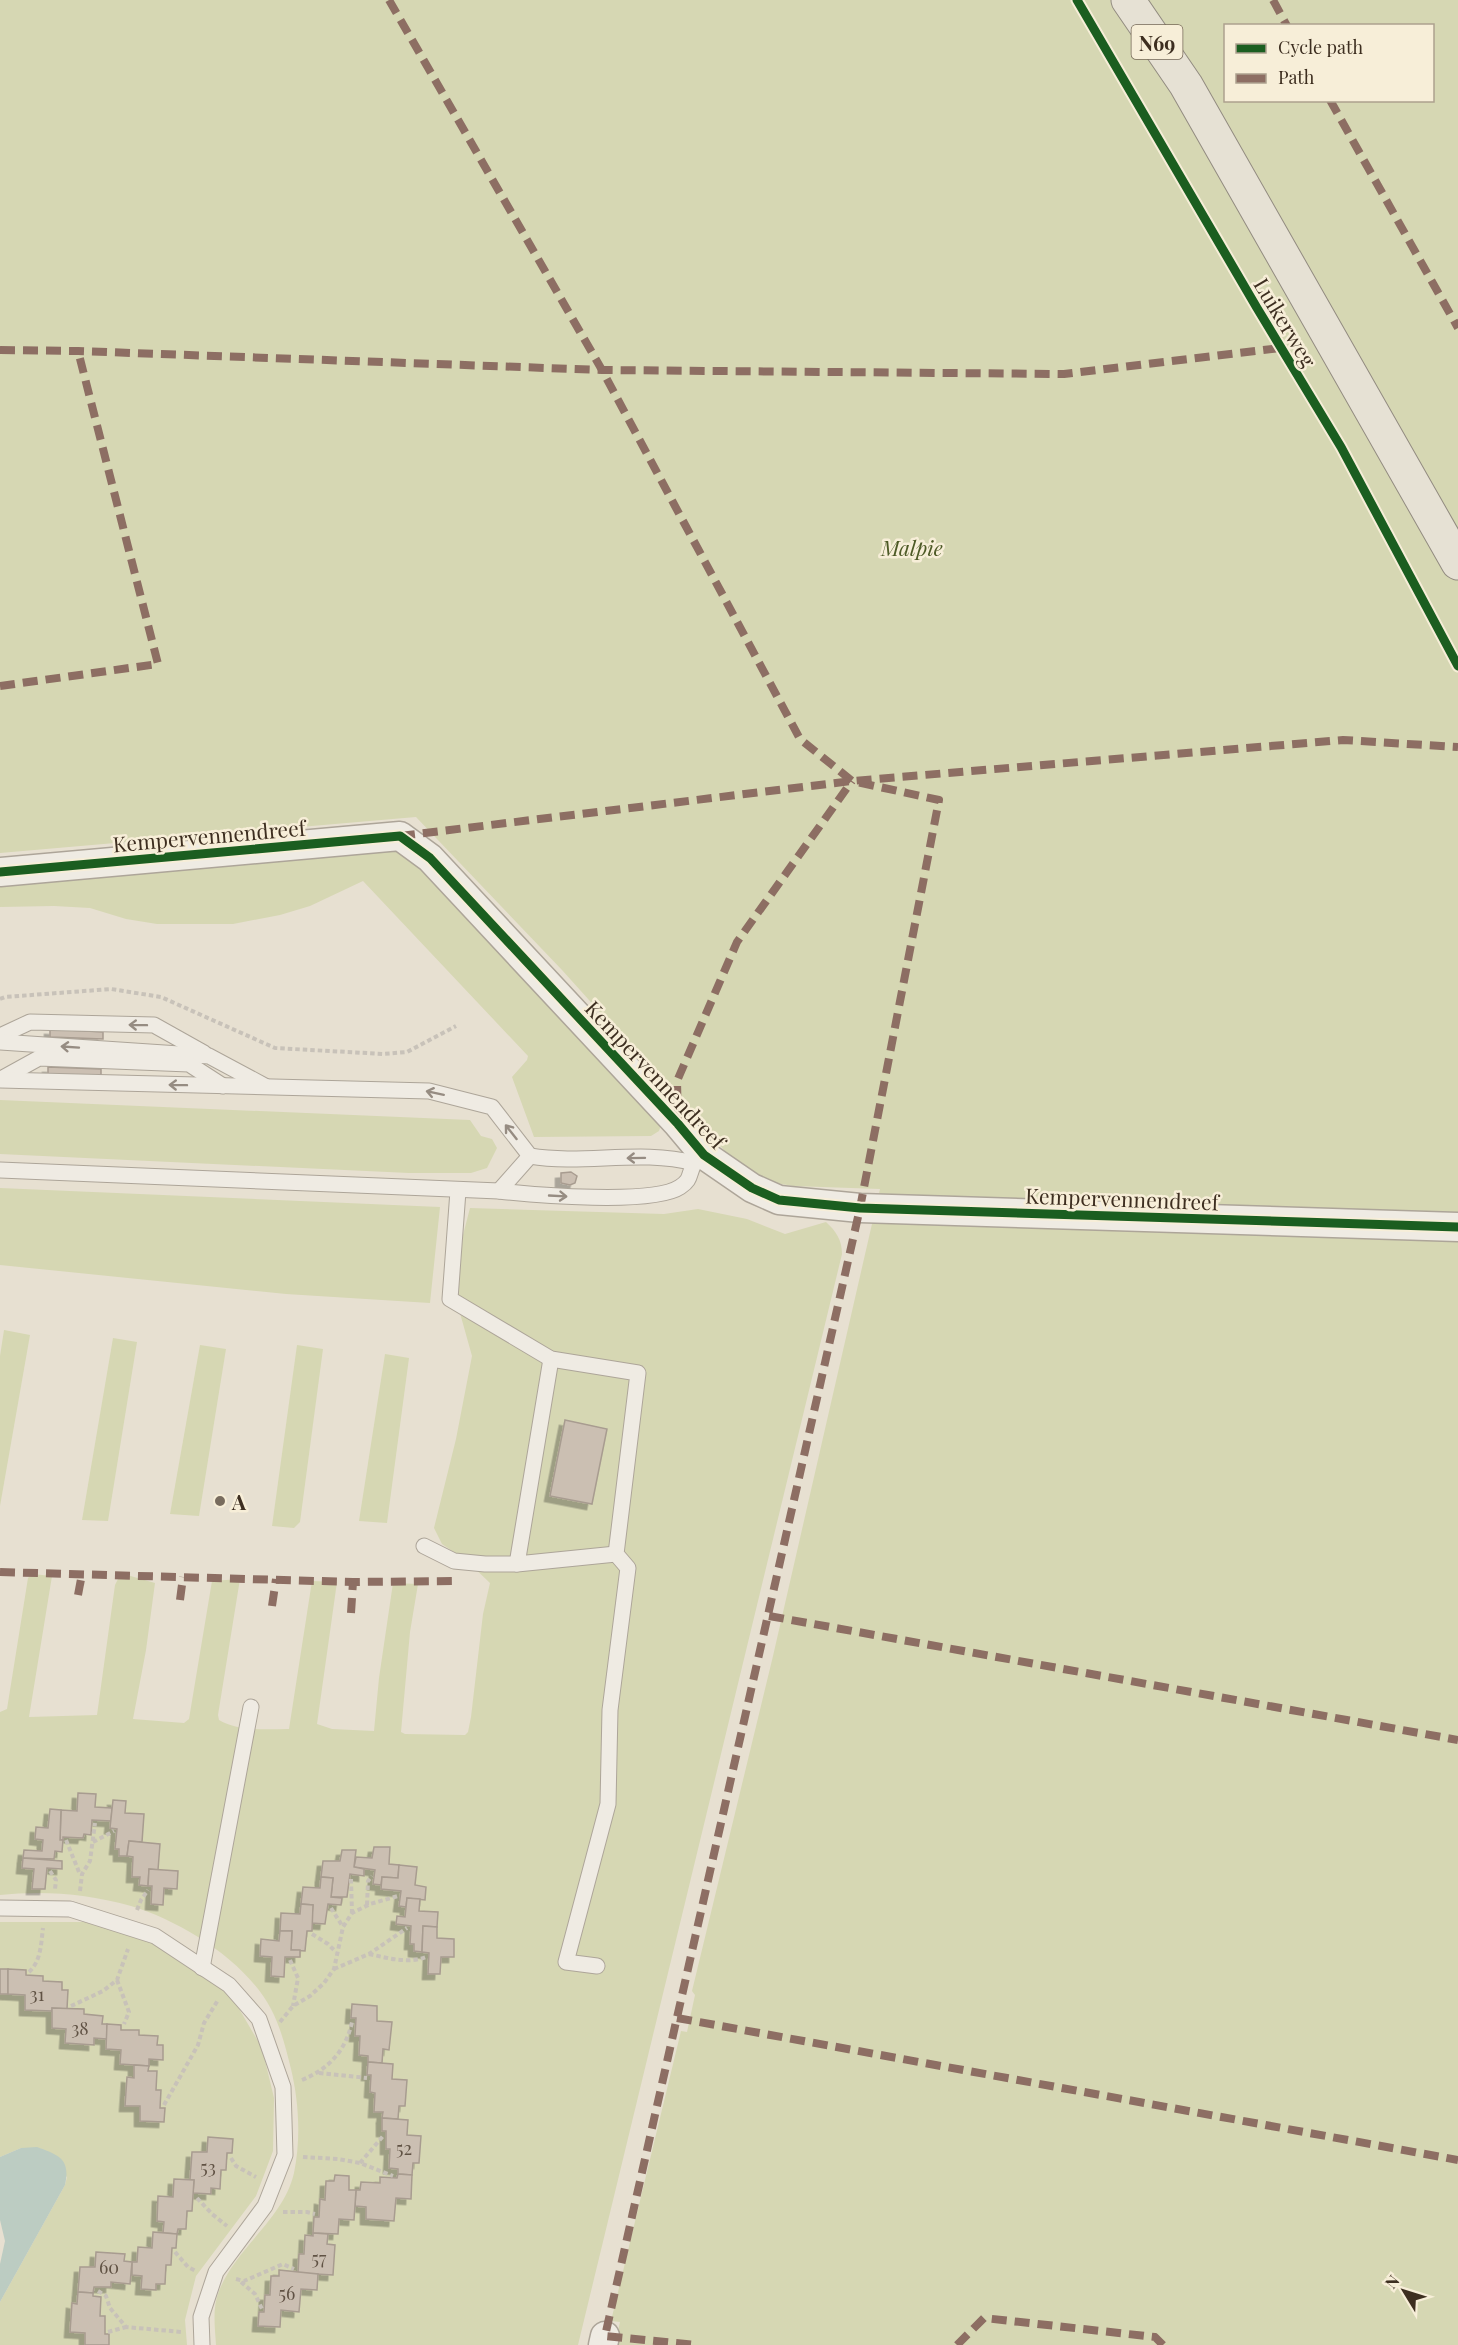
<svg xmlns="http://www.w3.org/2000/svg" width="1458" height="2345" viewBox="0 0 1458 2345" font-family="'Playfair Display',serif">
<defs>
<filter id="shadow"><feDropShadow dx="-5.5" dy="5.5" stdDeviation="0" flood-color="#0004"/></filter>
</defs>
<rect width="100%" height="100%" fill="#e7e0d1"/>
<!-- green -->
<g fill="#d6d7b3" fill-rule="evenodd">
<path d="M 0,0 L 1458,0 L 1458,2345 L 615,2345 L 620,2322 L 611,2321 L 681,2031 L 687,2032 L 695,1995 L 692,1991 L 773,1656 L 880,1189 L 793,1186 L 759,1180 L 732,1159 L 562,970 L 416,817 L 0,853 ZM 1226,26 L 1432,26 L 1432,100 L 1226,100 Z"/>
<polygon points="404,849 661,1125 659,1131 651,1136 534,1137 512,1077 527,1060 528,1056 363,881 310,906 280,915 233,924 157,924 126,919 90,908 54,906 0,907 0,878"/>
<polygon points="0,1100 470,1120 481,1136 492,1139 497,1148 487,1168 471,1173 409,1173 0,1154"/>
<polygon points="0,1188 440,1207 430,1303 286,1294 0,1265"/>
<path d="M 470,1208 L 664,1214 L 698,1209 L 747,1219 L 785,1234 L 826,1222 C 836,1231 842,1240 842,1254 L 578,2345 L 216,2345 C 215,2327 212,2308 219,2291 C 236,2247 283,2220 294,2173 C 301,2139 299,2102 291,2069 C 286,2049 281,2028 271,2009 C 246,1961 181,1921 131,1906 C 90,1894 42,1890 0,1895 L 0,1712 L 7,1709 L 28,1578 L 32,1574 L 52,1576 L 29,1717 L 97,1715 L 115,1585 L 119,1577 L 127,1575 L 155,1583 L 146,1650 L 133,1719 L 184,1723 L 189,1719 L 212,1581 L 240,1579 L 218,1715 L 219,1720 C 239,1732 266,1729 289,1729 L 312,1581 L 337,1582 L 317,1724 L 332,1729 L 374,1731 L 379,1678 L 393,1583 L 418,1584 L 410,1632 L 401,1732 L 405,1734 L 465,1735 L 468,1732 L 471,1717 L 483,1614 L 490,1583 L 467,1561 L 442,1544 L 434,1528 L 456,1439 L 472,1356 L 458,1306 L 456,1304 L 463,1235 Z"/>
<polygon points="4,1330 30,1335 0,1506 0,1356"/>
<polygon points="113,1338 137,1342 108,1521 82,1520"/>
<polygon points="200,1345 226,1349 199,1516 170,1514"/>
<polygon points="297,1345 323,1349 300,1522 294,1528 272,1526"/>
<polygon points="385,1354 409,1358 387,1523 359,1521"/>
<polygon points="0,1922 86,1922 162,1946 223,1989 238,2007 262,2048 274,2098 273,2151 256,2196 196,2276 185,2320 187,2345 0,2345 0,2302 65,2185 67,2177 21,2148 0,2157"/>
</g>
<!-- water -->
<path fill="#bcccc2" d="M 37,2147 C 58,2155 71,2158 65,2185 L 0,2302 L 0,2264 L 5,2241 L 0,2220 L 0,2157 L 21,2148 Z"/>
<!-- building -->
<g fill="#cbbfb2" stroke="#a89c90" stroke-width="1.5" filter="url(#shadow)">
<polygon points="50,1029 103,1032 103,1039 50,1037"/>
<polygon points="48,1067 101,1069 101,1077 48,1075"/>
<polygon points="571,1172 577,1176 575,1183 570,1185 561,1183 561,1173"/>
<polygon points="565,1420 607,1429 592,1504 550,1496"/>
<polygon points="78,1793 96,1794 95,1807 112,1808 111,1821 92,1820 91,1835 84,1834 83,1838 63,1837 63,1840 60,1840 61,1810 77,1811"/>
<polygon points="113,1800 126,1801 125,1813 144,1814 142,1842 129,1841 127,1856 119,1856 119,1849 115,1849 117,1829 110,1828"/>
<polygon points="50,1809 61,1810 60,1840 63,1840 62,1852 55,1851 54,1859 23,1858 24,1850 42,1851 43,1840 35,1839 36,1827 48,1828"/>
<polygon points="129,1841 160,1844 158,1870 149,1869 148,1886 139,1885 140,1877 132,1877 133,1857 127,1856"/>
<polygon points="374,1847 390,1847 389,1864 399,1865 398,1878 382,1877 381,1885 373,1884 375,1870 354,1867 356,1857 372,1858"/>
<polygon points="342,1850 356,1850 354,1867 364,1869 364,1876 350,1874 347,1897 331,1897 333,1878 321,1877 323,1861 340,1861"/>
<polygon points="23,1858 62,1861 62,1869 47,1868 45,1889 32,1889 34,1869 22,1868"/>
<polygon points="399,1865 417,1867 415,1885 426,1887 425,1900 407,1898 406,1907 399,1906 401,1891 381,1889 382,1877 398,1878"/>
<polygon points="149,1869 178,1871 177,1889 164,1888 163,1905 151,1904 152,1886 148,1886"/>
<polygon points="321,1877 333,1878 331,1897 342,1898 341,1905 328,1904 325,1924 311,1923 313,1905 301,1904 303,1887 320,1888"/>
<polygon points="407,1898 420,1899 419,1911 438,1912 437,1927 423,1926 422,1952 414,1951 414,1944 410,1944 411,1926 396,1924 397,1916 405,1917"/>
<polygon points="301,1904 313,1905 312,1931 307,1931 305,1951 291,1950 292,1931 280,1931 281,1913 300,1914"/>
<polygon points="423,1926 437,1927 437,1938 454,1939 454,1957 441,1957 440,1974 428,1974 429,1953 422,1952"/>
<polygon points="280,1931 292,1931 291,1950 300,1950 300,1957 285,1957 284,1977 271,1976 272,1957 260,1956 261,1939 279,1941"/>
<rect x="0" y="1969" width="8" height="25"/>
<polygon points="8,1969 26,1970 26,1975 43,1976 43,1981 62,1982 62,1990 68,1990 67,2009 52,2008 52,2011 25,2010 25,1995 8,1994"/>
<polygon points="352,2004 377,2006 377,2021 392,2022 389,2050 383,2049 382,2063 368,2062 368,2056 359,2055 360,2036 355,2036 356,2018 351,2018"/>
<polygon points="52,2008 84,2009 84,2014 103,2016 102,2024 107,2024 107,2039 94,2038 94,2045 65,2043 66,2029 52,2028"/>
<polygon points="107,2024 121,2025 121,2030 139,2030 139,2035 158,2036 157,2045 163,2045 163,2060 149,2059 149,2066 120,2064 121,2050 106,2049"/>
<polygon points="368,2062 393,2064 392,2079 407,2080 405,2106 399,2106 398,2119 382,2118 383,2112 374,2112 375,2093 370,2092 371,2075 367,2075"/>
<polygon points="134,2065 149,2066 148,2071 157,2071 156,2090 161,2090 160,2108 165,2108 164,2122 140,2121 140,2106 125,2106 127,2077 134,2078"/>
<polygon points="382,2118 408,2120 407,2135 421,2136 419,2163 413,2163 412,2175 398,2174 398,2169 389,2168 390,2149 386,2149 386,2131 382,2131"/>
<polygon points="208,2137 233,2139 232,2153 227,2153 226,2170 221,2170 220,2189 211,2188 211,2194 193,2193 194,2180 190,2180 192,2152 207,2152"/>
<polygon points="398,2174 412,2175 411,2199 396,2198 394,2221 366,2219 366,2207 355,2206 356,2190 360,2190 361,2182 380,2183 380,2177 397,2178"/>
<polygon points="335,2175 349,2176 349,2190 356,2190 354,2220 339,2219 338,2234 313,2233 314,2217 319,2217 320,2199 325,2200 326,2181 334,2181"/>
<polygon points="174,2179 194,2180 192,2211 187,2211 186,2229 178,2229 177,2234 163,2233 164,2222 157,2221 158,2196 173,2197"/>
<polygon points="153,2232 177,2234 176,2248 172,2248 171,2265 166,2265 165,2284 156,2284 156,2290 141,2289 142,2276 132,2275 132,2262 137,2262 138,2247 152,2248"/>
<polygon points="313,2233 328,2234 327,2244 335,2245 333,2275 298,2273 299,2254 304,2254 305,2235 313,2236"/>
<polygon points="96,2252 125,2254 124,2261 132,2262 130,2284 111,2282 111,2287 94,2287 93,2293 78,2292 80,2267 95,2267"/>
<polygon points="279,2270 318,2274 317,2290 301,2289 299,2312 281,2310 280,2327 258,2326 259,2312 264,2312 265,2295 270,2295 271,2276 279,2276"/>
<polygon points="78,2292 93,2293 93,2296 101,2297 100,2316 105,2316 105,2334 109,2334 109,2345 85,2345 85,2333 70,2332 72,2303 77,2304"/>
</g>
<g fill="none" stroke-linecap="round" stroke-linejoin="round">
<defs>
<g id="service">
<polyline points="0,1036 30,1022 154,1025 204,1053"/>
<polyline points="0,1042 209,1056 265,1086"/>
<polyline points="1,1079 39,1058 189,1064 223,1086"/>
<path d="M 0,1080 L 429,1091 L 492,1107 L 530,1156 C 584,1165 641,1149 694,1163"/>
<path d="M 0,1170 L 499,1191 C 535,1195 653,1205 680,1187 C 692,1179 688,1175 694,1164 C 696,1161 700,1157 704,1155"/>
<polyline points="458,1191 450,1299 551,1359 638,1373 616,1554 628,1568 610,1710 608,1804 566,1962 597,1966"/>
<polyline points="499,1191 530,1156"/>
<polyline points="551,1359 517,1564 616,1554"/>
<polyline points="424,1546 454,1561 485,1564 517,1564"/>
<polyline points="0,1908 70,1909 155,1936 229,1985 259,2019 283,2087 285,2155 265,2206 216,2272 201,2317 202,2345"/>
<polyline points="202,1968 251,1707"/>
</g>
<g id="minor">
<polyline points="0,872 400,836 430,858 678,1124 704,1155 752,1188 779,1200 860,1208 1458,1227"/>
<polyline points="603,2345 605,2336"/>
</g>
<polyline id="primary" points="1128,0 1186,85 1458,563"/>
</defs>
<!-- service casing -->
<use href="#service" stroke="#ada599" stroke-width="17"/>
<!-- minor casing -->
<use href="#minor" stroke="#ada599" stroke-width="31"/>
<!-- primary casing -->
<use href="#primary" stroke="#928b80" stroke-width="35"/>
<!-- path -->
<g stroke="#c8c2b9" stroke-width="4" stroke-dasharray="4.5 3" stroke-linecap="butt">
<polyline points="0,999 5,997 111,989 161,997 275,1048 383,1054 407,1052 456,1026"/>
<polyline points="66,1840 79,1872 82,1874"/>
<polyline points="93,1842 114,1831"/>
<polyline points="50,1871 56,1880 55,1889"/>
<polyline points="351,1879 352,1913"/>
<polyline points="80,1891 82,1874 90,1861 95,1823"/>
<polyline points="367,1905 368,1881 372,1876"/>
<polyline points="331,1908 343,1927"/>
<polyline points="137,1910 141,1900 148,1890"/>
<polyline points="312,1934 328,1944 336,1952"/>
<path d="M 369,1954 C 388,1958 407,1964 426,1957"/>
<polyline points="290,1960 298,1978 293,2006"/>
<polyline points="334,1969 369,1954 407,1928"/>
<path d="M 29,1972 C 41,1961 41,1944 43,1928"/>
<polyline points="117,1980 129,2012 124,2024"/>
<polyline points="71,2006 103,1991 117,1980 128,1949"/>
<polyline points="280,2022 293,2006 310,1996 324,1983 334,1969 343,1927 352,1913 370,1904 398,1896"/>
<polyline points="319,2073 367,2078"/>
<path d="M 302,2080 C 329,2069 346,2050 352,2022"/>
<polyline points="164,2105 198,2045 204,2023 218,2000"/>
<polyline points="303,2157 338,2159 360,2163 393,2176"/>
<polyline points="231,2158 236,2166 256,2177"/>
<polyline points="360,2163 384,2135"/>
<polyline points="197,2198 212,2214 227,2226"/>
<polyline points="283,2212 307,2212 315,2214"/>
<polyline points="175,2252 188,2267 196,2271"/>
<polyline points="236,2279 244,2281 283,2264 294,2269"/>
<polyline points="241,2282 255,2294 262,2309"/>
<polyline points="98,2291 106,2296 110,2308 126,2327 182,2332"/>
<polyline points="108,2332 126,2327"/>
</g>
<!-- service -->
<use href="#service" stroke="#efebe3" stroke-width="15"/>
<!-- minor -->
<use href="#minor" stroke="#efebe3" stroke-width="28"/>
<!-- primary -->
<use href="#primary" stroke="#e6e1d4" stroke-width="33"/>
<!-- quiet -->
<g stroke="#8d6e63" stroke-width="8" stroke-dasharray="15 8" stroke-linecap="butt">
<polyline points="389,0 602,370 800,739 852,781 939,800 860,1208 605,2336 696,2345"/>
<polyline points="1273,0 1287,26"/>
<polyline points="1330,100 1458,328"/>
<polyline points="0,350 78,351 602,370 1064,374 1280,348"/>
<polyline points="0,686 158,664 78,351"/>
<polyline points="400,836 852,781 1343,740 1458,747"/>
<polyline points="678,1124 677,1081 737,942 852,781"/>
<polyline points="0,1572 353,1582 455,1581"/>
<polyline points="78,1595 82,1574"/>
<polyline points="180,1600 183,1577"/>
<polyline points="272,1606 276,1579"/>
<polyline points="351,1613 353,1582"/>
<polyline points="769,1616 1458,1740"/>
<polyline points="677,2018 1458,2160"/>
<polyline points="957,2345 984,2318 1155,2337 1163,2345"/>
</g>
<defs>
<g id="cycleway">
<polyline points="1077,0 1257,308 1341,447 1458,666"/>
<polyline points="0,872 400,836 430,858 678,1124 704,1155 752,1188 779,1200 860,1208 1458,1227"/>
</g>
</defs>
<!-- cycleway casing -->
<use href="#cycleway" stroke="#f7eed8" stroke-width="13"/>
<!-- cycleway -->
<use href="#cycleway" stroke="#1b5e20" stroke-width="9"/>
</g>
<!-- one-way arrows -->
<defs><path id="oneway-shaft" d="M-6 0H5M1.5-3L5.5 0L1.5 3" fill="none" stroke-width="1.6" stroke-linecap="round" stroke-linejoin="round" transform="scale(1.5)"/></defs>
<g stroke="#968c82">
<use href="#oneway-shaft" transform="translate(138 1025) rotate(-179)"/>
<use href="#oneway-shaft" transform="translate(70 1047) rotate(-176)"/>
<use href="#oneway-shaft" transform="translate(178 1085) rotate(-179)"/>
<use href="#oneway-shaft" transform="translate(435 1093) rotate(-168)"/>
<use href="#oneway-shaft" transform="translate(511 1132) rotate(-128)"/>
<use href="#oneway-shaft" transform="translate(636 1158) rotate(179)"/>
<use href="#oneway-shaft" transform="translate(558 1196) rotate(3)"/>
</g>
<!-- markers -->
<circle fill="#786c5e" stroke="#f7eed8" stroke-width="2" cx="220" cy="1501" r="6"/>
<g text-anchor="middle" dominant-baseline="central" stroke-width="5" stroke-linejoin="round" paint-order="stroke">
<!-- number labels -->
<g font-size="18" fill="#605244">
<text x="37" y="1994">31</text>
<text x="80" y="2028">38</text>
<text x="404" y="2148">52</text>
<text x="208" y="2167">53</text>
<text x="319" y="2258">57</text>
<text x="109" y="2267">60</text>
<text x="287" y="2293">56</text>
</g>
<!-- shield labels -->
<rect fill="#f7eed8" stroke="#756857" stroke-width="1.5" x="1131.5" y="25" width="51" height="34" rx="4.5"/>
<g font-size="20" font-weight="bold" fill="#3d2e20">
<text x="1157" y="42">N69</text>
</g>
<!-- street labels -->
<g font-size="21" fill="#3d2e20" stroke="#f7eed8">
<text transform="translate(1286 322) rotate(59)">Luikerweg</text>
<text transform="translate(209 835) rotate(-5)">Kempervennendreef</text>
<text transform="translate(656 1074) rotate(47)">Kempervennendreef</text>
<text transform="translate(1122 1198) rotate(2)">Kempervennendreef</text>
</g>
<!-- park labels -->
<g font-size="21" font-style="italic" fill="#4d5a26" stroke="#f7eed8">
<text x="912" y="547">Malpie</text>
</g>
<!-- poi labels -->
<g font-size="21" font-weight="bold" fill="#3d2e20" stroke="#f7eed8" text-anchor="start">
<text x="232" y="1501">A</text>
</g>
</g>
<!-- legend -->
<rect x="1224" y="24" width="210" height="78" fill="#f7eed8" stroke="#ada18e" stroke-width="1.5"/>
<rect x="1236" y="44" width="30" height="9" fill="#1b5e20" stroke="#ada18e" stroke-width="1.5"/>
<text x="1278" y="54" font-size="18" fill="#3d2e20">Cycle path</text>
<rect x="1236" y="74" width="30" height="9" fill="#8d6e63" stroke="#ada18e" stroke-width="1.5"/>
<text x="1278" y="84" font-size="18" fill="#3d2e20">Path</text>
<!-- north arrow -->
<g transform="translate(1404 2291) rotate(308)" stroke="#f7eed8" stroke-width="4.5" paint-order="stroke">
<path d="M0-4.5L10 22L0 15L-10 22Z" fill="#3d2e20"/>
<text y="-9" font-size="16" font-weight="bold" text-anchor="middle" fill="#3d2e20">N</text>
</g>
</svg>
